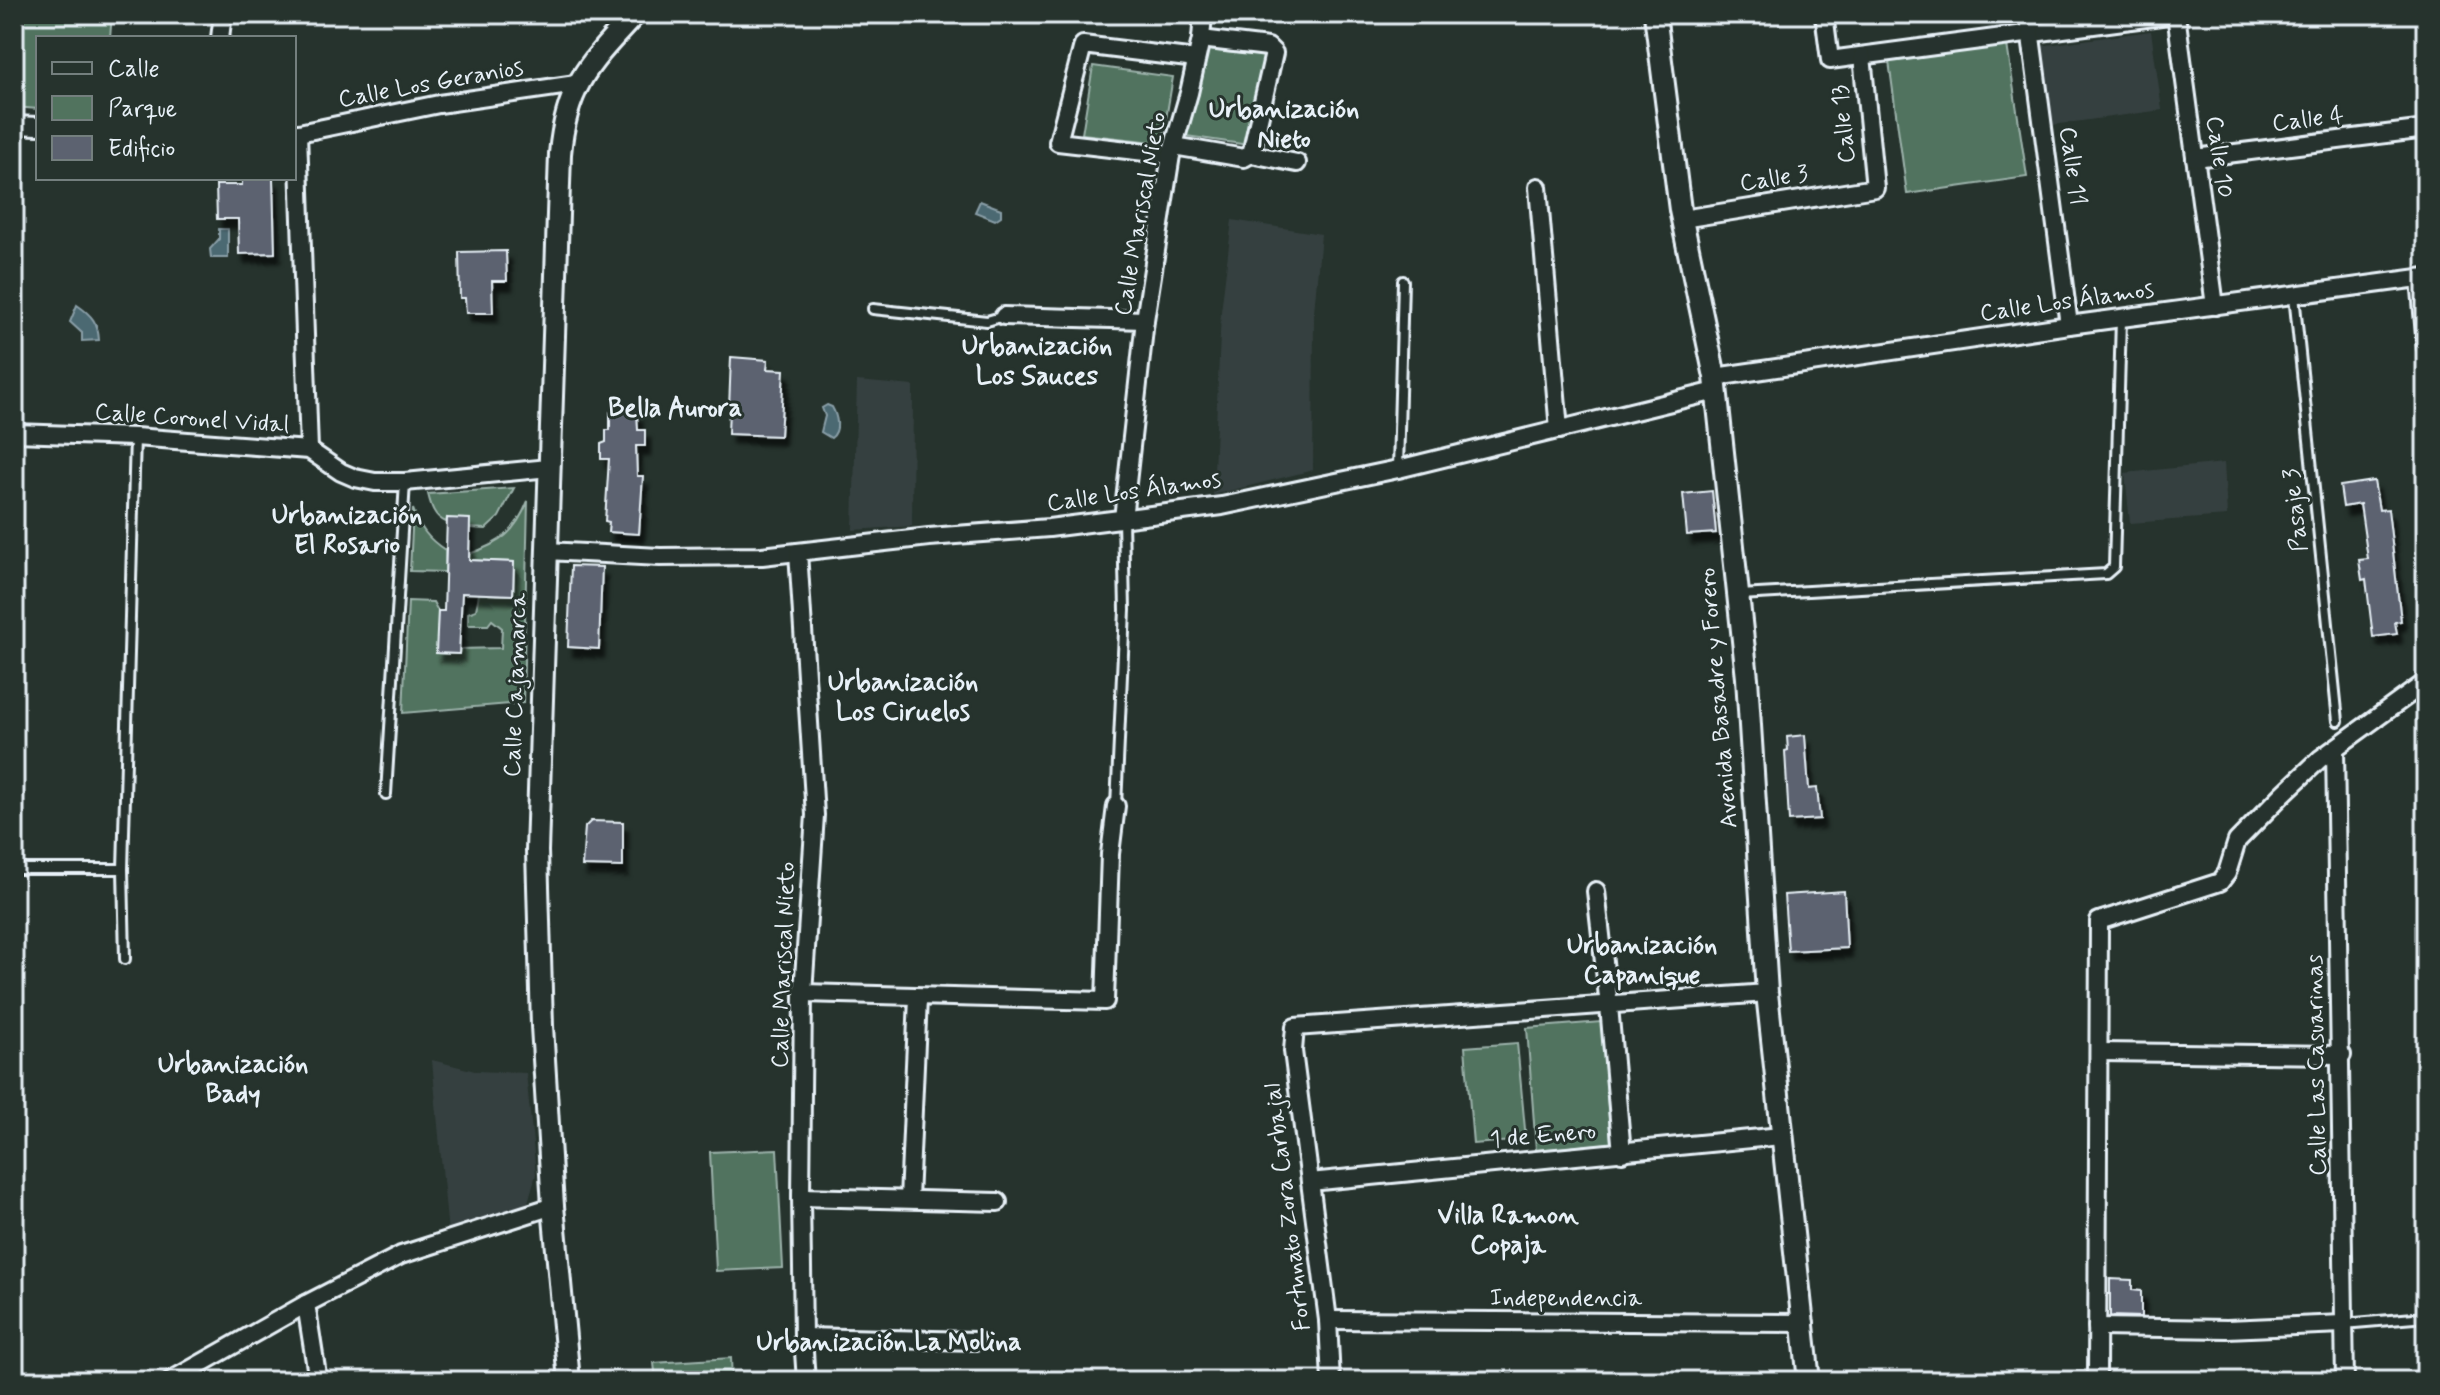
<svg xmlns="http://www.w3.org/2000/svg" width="2440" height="1395" viewBox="0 0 2440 1395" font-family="Mynerve,sans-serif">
<defs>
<filter id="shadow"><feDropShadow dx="5" dy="9" stdDeviation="2" flood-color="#0009"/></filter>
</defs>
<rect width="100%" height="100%" fill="#26332d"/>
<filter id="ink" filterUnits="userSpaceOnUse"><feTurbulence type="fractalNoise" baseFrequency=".0125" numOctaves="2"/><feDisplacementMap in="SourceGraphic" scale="16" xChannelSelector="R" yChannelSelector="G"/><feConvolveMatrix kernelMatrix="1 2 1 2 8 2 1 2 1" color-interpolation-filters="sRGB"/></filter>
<g filter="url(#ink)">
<!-- built -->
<g fill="#364141">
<polygon points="2151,31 2162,110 2037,127 2025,48"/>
<polygon points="1232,220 1321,234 1314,312 1313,470 1213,495 1221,312"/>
<polygon points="857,381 913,386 912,526 853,530"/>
<polygon points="2224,463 2227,516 2130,523 2125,473"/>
<polygon points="432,1060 475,1071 526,1073 536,1174 528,1202 448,1233"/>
</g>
<!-- green -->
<g fill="#51735e" stroke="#9cb2ab" stroke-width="2">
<polygon points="14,14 112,14 110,38 38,38 38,109 14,107"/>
<polygon points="2006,38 2027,177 1907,194 1888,54"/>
<polygon points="1206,50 1264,56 1249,145 1186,136"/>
<polygon points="1093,66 1173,77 1162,143 1082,134"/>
<path d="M 514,488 L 499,517 L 486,529 L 469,528 L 447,518 L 446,522 C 434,517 431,506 428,494 Z"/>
<path d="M 528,501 L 523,703 L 403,713 L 408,601 L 433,602 L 438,611 L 437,653 L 459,654 L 459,649 L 501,648 L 502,628 L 492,620 L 488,625 L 468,625 L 468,613 L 476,610 L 479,594 L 513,595 L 514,562 L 469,560 L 469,554 C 501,543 515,533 528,501 Z"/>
<path d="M 413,509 C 420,528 428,539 445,550 L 445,572 L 410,571 Z"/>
<polygon points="1601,1022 1611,1143 1536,1150 1527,1028"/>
<polygon points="1517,1043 1526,1140 1473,1144 1465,1047"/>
<polygon points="777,1149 783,1268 716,1271 710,1152"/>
<polygon points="731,1358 732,1381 656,1381 654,1363"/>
</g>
<!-- water -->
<g fill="#4c6972" stroke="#8a9fa8" stroke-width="2">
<polygon points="980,201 1001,209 1001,216 995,220 975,212"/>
<polygon points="219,229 228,229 228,258 211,258 210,249 219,239"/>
<path d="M 77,305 C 92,315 98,323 99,340 L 82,341 L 82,333 L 70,322 Z"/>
<path d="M 827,405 L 832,407 C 837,416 841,431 831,438 L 821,432 L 825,416 L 822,408 Z"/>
</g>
<!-- building -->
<g fill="#5c6270" stroke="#e8f1f8" stroke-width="2" filter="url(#shadow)">
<polygon points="242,178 273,178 275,253 239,254 238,219 217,219 216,185 242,185"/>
<polygon points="506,251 507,281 492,281 493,313 466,313 465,298 460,298 459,252"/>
<polygon points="731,357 768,360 767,369 784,370 780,436 728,434"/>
<polygon points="610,412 637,412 638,430 645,430 645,446 636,446 637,476 643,476 639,534 608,532 609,522 605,521 609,459 601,459 601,444 606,442 606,430 610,430"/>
<polygon points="2374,481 2379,510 2388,509 2401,621 2395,622 2397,634 2373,637 2366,579 2362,580 2359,560 2368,559 2360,504 2343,507 2340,486"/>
<polygon points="1712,491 1716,533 1687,535 1683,494"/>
<polygon points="447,518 470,519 469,560 514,562 513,595 462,593 459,654 436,653 438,611 444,611"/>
<polygon points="571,566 602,567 599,649 568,647"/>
<polygon points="1805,735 1809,789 1817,788 1820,819 1789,821 1785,751 1788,750 1787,737"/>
<polygon points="591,821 623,822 623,867 582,866 585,827"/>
<polygon points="1844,891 1847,948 1788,951 1784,895"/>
<polygon points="2110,1279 2132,1280 2132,1290 2141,1291 2141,1317 2110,1316"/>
</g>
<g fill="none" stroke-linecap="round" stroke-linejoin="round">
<defs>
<g id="service">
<polyline points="2294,295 2338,721"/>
<polyline points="873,309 987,321 1004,316"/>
<polyline points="1398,469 1403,281"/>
<polyline points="1740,595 2106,574 2114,567 2121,319"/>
<polyline points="386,794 405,482"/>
<polyline points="1116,806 1125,610 1123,519"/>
<polyline points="14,869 123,869"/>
<polyline points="125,959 123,869 135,437"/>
<polyline points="2343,1324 2426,1317"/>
<polyline points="14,1364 18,1381"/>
</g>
<g id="minor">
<polyline points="1824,14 1830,60 2176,14"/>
<polyline points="2028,14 2069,325"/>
<polyline points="2176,14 2215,306"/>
<polyline points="220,38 223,14"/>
<polyline points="1201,39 1268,47 1274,53 1251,154"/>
<polyline points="14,125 38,126"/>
<polyline points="298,133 309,450"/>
<polyline points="294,134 439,104 576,84"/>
<polyline points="1174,146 1244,158 1251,154 1297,163"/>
<polyline points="1171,155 1058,142 1083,45 1196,59"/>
<polyline points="2195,158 2426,129"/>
<polyline points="1538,187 1559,430"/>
<polyline points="1682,219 1875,188 1862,56"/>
<polyline points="2420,278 2426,347"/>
<polyline points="1004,316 1145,320"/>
<polyline points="1715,377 2069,325 2426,277"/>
<polyline points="14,433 135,437 309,450 341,472 355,478 375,482 405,482 549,468"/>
<polyline points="1123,519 1145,320 1171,155 1189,93 1201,39 1203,14"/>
<polyline points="547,551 660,557 762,556 929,537 1049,528 1222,506 1398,469 1716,391"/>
<polyline points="798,552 815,815 803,993 801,1197 803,1337 806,1381"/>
<polyline points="2335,749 2345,1381"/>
<polyline points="1596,891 1609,1006 1622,1153"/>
<polyline points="803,993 1105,1001 1110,854 1116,806"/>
<polyline points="2100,1052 2342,1055"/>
<polyline points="1310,1182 1781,1136"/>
<polyline points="801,1197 998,1202"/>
<polyline points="909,1199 918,998"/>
<polyline points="306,1304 318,1381"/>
<polyline points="1328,1320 1805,1323"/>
<polyline points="2097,1327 2227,1329 2343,1324"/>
<polyline points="803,1337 976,1341"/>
<polyline points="170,1381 306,1304 401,1255 553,1206"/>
<polyline points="1331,1381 1328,1320 1293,1051 1295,1027 1767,993"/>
<polyline points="2097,1381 2099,921 2220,882 2227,873 2237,841 2283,794 2320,759 2426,682"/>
</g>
<g id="tertiary">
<polyline points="1655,14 1680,210 1715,377 1747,678 1767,993 1809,1381"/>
<path d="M 569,1381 L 553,1206 L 542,1026 L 537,851 L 560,154 C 566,85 590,63 635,14"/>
</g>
</defs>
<!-- service casing -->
<use href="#service" stroke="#e8f1f8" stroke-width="14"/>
<!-- minor casing -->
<use href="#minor" stroke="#e8f1f8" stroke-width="22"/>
<!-- tertiary casing -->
<use href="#tertiary" stroke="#e8f1f8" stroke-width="26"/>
<!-- service -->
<use href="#service" stroke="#26332d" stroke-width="8"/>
<!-- minor -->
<use href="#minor" stroke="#26332d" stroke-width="16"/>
<!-- tertiary -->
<use href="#tertiary" stroke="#26332d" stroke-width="20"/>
</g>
</g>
<g text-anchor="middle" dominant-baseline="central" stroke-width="6" stroke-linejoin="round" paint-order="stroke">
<!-- street labels -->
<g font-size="24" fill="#e8f1f8" stroke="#26332d">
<text transform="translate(431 84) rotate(-10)">Calle Los Geranios</text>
<text transform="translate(2308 120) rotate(-7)">Calle 4</text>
<text transform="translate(1844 124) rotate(-96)">Calle 13</text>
<text transform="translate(2219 157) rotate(82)">Calle 10</text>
<text transform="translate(2072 166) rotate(82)">Calle 11</text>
<text transform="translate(1774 179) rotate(-9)">Calle 3</text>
<text transform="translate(1141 214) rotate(-80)">Calle Mariscal Nieto</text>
<text transform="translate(2067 302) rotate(-8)">Calle Los Álamos</text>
<text transform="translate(192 419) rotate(4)">Calle Coronel Vidal</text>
<text transform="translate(1134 492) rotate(-8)">Calle Los Álamos</text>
<text transform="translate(2296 510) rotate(-96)">Pasaje 3</text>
<text transform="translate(516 685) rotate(-88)">Calle Cajamarca</text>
<text transform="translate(1719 698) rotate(-95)">Avenida Basadre y Forero</text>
<text transform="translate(784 965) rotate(-88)">Calle Mariscal Nieto</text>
<text transform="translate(2317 1065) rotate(-91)">Calle Las Casuarinas</text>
<text transform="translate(1543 1136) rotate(-5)">1 de Enero</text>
<text transform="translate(1288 1207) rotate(-97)">Fortunato Zora Carbajal</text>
<text x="1566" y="1298">Independencia</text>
</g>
<!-- neighbourhood labels -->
<g font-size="26" font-weight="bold" fill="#e8f1f8" stroke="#26332d">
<text x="1284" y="110">Urbanización<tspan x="1284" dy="30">Nieto</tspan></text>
<text x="1037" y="347">Urbanización<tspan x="1037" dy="30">Los Sauces</tspan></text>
<text x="675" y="409">Bella Aurora</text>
<text x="347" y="516">Urbanización<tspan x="347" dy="30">El Rosario</tspan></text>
<text x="903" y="683">Urbanización<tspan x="903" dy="30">Los Ciruelos</tspan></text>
<text x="1642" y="946">Urbanización<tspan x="1642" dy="30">Capanique</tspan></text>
<text x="233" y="1065">Urbanización<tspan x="233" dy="30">Bady</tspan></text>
<text x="1508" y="1216">Villa Ramon<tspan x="1508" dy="30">Copaja</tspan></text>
<text x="889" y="1343">Urbanización La Molina</text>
</g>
</g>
<!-- margin -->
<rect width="2440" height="1395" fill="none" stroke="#26332d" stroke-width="48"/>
<rect x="24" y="24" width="2392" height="1347" fill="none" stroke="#e8f1f8" stroke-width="3" filter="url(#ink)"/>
<!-- legend -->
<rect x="36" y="36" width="260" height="144" fill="#26332d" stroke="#747f7e" stroke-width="2"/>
<rect x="52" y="62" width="40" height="12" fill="#26332d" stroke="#747f7e" stroke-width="2"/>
<text x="108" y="76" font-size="24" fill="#e8f1f8">Calle</text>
<rect x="52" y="96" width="40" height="24" fill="#51735e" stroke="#747f7e" stroke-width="2"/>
<text x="108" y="116" font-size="24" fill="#e8f1f8">Parque</text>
<rect x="52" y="136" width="40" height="24" fill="#5c6270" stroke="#747f7e" stroke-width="2"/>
<text x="108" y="156" font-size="24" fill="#e8f1f8">Edificio</text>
</svg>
